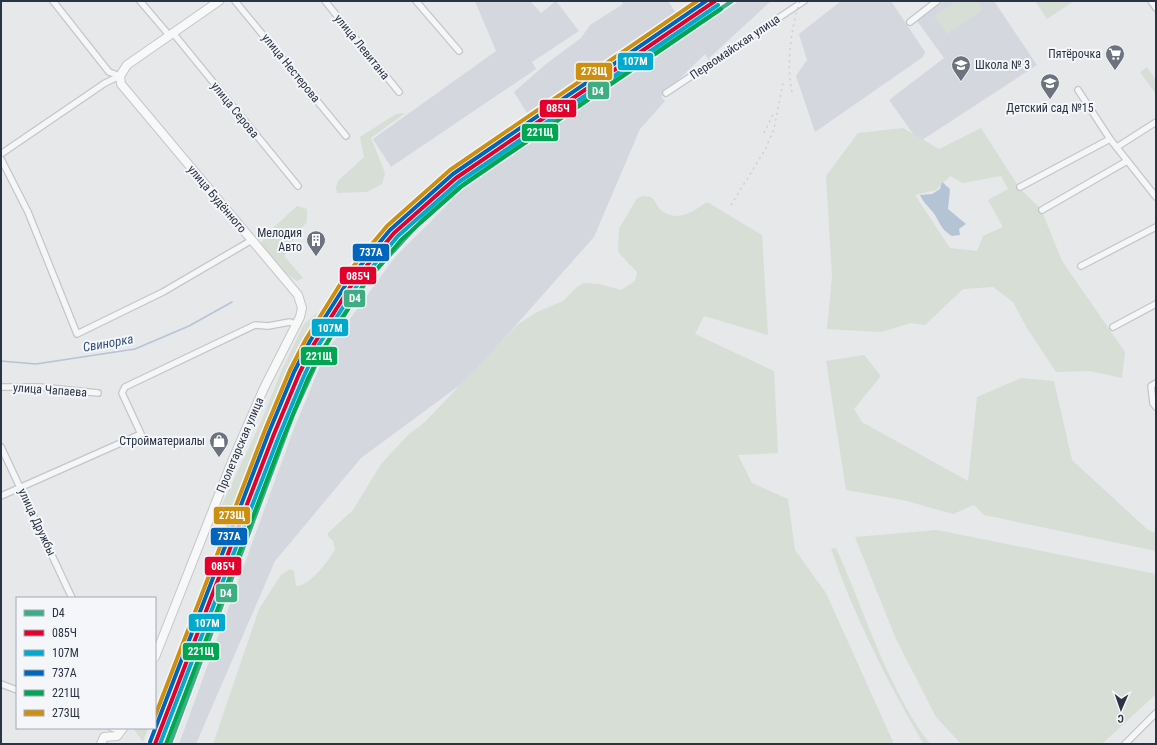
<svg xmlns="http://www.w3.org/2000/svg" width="1157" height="745" viewBox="0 0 1157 745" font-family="'Roboto Condensed',sans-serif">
<rect width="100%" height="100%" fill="#e6e8ea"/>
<!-- built -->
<g fill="#d4d7dd">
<polygon points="475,1 530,1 541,13 556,1 579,31 532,62 536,69 391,167 373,139 496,51"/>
<polygon points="622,1 668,1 676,13 621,53 609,57 527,113 514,92 546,64 581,38 590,25 623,4"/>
<polygon points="739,1 771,1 708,59 705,54 661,97 665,101 640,129 594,237 468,379 361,458 275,561 196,744 179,744 293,431 326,352 395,257 464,188"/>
<polygon points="841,1 891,1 925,52 923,57 815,132 796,76 807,60 799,34"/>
<polygon points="944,1 994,1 1037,65 919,142 889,100 944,58 917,21"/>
</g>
<!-- green -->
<g fill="#d6ded6" fill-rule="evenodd">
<polygon points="956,1 977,1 983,10 947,34 934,16"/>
<polygon points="1035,1 1074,1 1047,19"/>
<polygon points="1147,67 1156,80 1155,93 1140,72"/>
<polygon points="405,113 371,138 385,173 382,184 367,192 337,193 336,187 338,181 364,157 360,137 396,114"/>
<path d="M 903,128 L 939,149 L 981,128 L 1020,189 L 1041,209 L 1062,261 L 1125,352 L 1122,378 L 1090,371 L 1056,372 L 1027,328 L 1013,302 L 993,287 L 963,289 L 925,325 L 911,323 L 881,332 L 827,329 L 832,276 L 826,176 L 858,133 ZM 950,176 L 963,183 L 1001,176 L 1008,189 L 988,200 L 1003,227 L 983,236 L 977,251 L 950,248 L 915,195 L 936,190 Z"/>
<path d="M 644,196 L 651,197 C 656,201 657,207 661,210 C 678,223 692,212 707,202 L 762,235 L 768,335 L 704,316 L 695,334 L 774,371 L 778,453 L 738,455 L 752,483 L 788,499 L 795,550 L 826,593 L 894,744 L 213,744 L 259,609 L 281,575 L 290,569 L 294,571 L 296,586 C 310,586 328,561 335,550 L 333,541 L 328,536 L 328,533 L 353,510 L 381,464 L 408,435 L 425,422 L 517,325 L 537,312 L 563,301 L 577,287 L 584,283 L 599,284 L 621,290 L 635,281 L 637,272 L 618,252 L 619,229 L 637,198 Z"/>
<polygon points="297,206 307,209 307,222 295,236 284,256 303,278 297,281 280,269 261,243 273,228"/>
<polygon points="317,313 321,317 277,396 234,520 223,523 215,519 260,424 281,372 304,324"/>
<polygon points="864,355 881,376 854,409 862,422 968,481 977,397 1021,378 1054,381 1072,460 1148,530 1156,533 1156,551 984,515 974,505 953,514 903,500 846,490 826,361"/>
<polygon points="937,530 1156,574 1156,694 1102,744 961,744 936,717 896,639 855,537"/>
<path d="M 836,548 C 865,612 887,688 930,744 L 923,743 C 887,681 855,618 831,549 Z"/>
<polygon points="133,728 148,728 143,742"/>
</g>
<!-- water -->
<path fill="#b4c4d5" d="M 942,182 L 950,189 L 948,209 L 966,224 L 959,229 L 960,235 L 952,236 C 939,228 940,221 932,211 C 927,205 923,202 920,195 L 932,194 L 940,189 Z"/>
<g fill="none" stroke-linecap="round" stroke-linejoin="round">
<!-- stream -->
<polyline stroke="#b4c4d5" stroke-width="1.5" points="1,361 36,364 135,349 189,326 232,302"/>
<defs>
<g id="street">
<polyline points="53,1 109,72 120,76"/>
<polyline points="140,1 169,35"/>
<polyline points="235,1 346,136"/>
<polyline points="325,1 399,92"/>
<polyline points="416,1 459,51"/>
<polyline points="1151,1 1156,8"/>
<polyline points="910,22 937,1"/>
<polyline points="173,33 298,186"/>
<polyline points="1078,90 1110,139 1156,197"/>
<polyline points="666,93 804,1"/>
<polyline points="1117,147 1156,122"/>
<polyline points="1,154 105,83 120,76"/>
<polyline points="1,159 28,212 77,334 163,292 252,240"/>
<polyline points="1020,187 1110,139"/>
<polyline points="1042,210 1127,161"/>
<polyline points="1081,266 1156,227"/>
<polyline points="1113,327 1156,304"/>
<polyline points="1156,383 1151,386 1153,403 1156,407"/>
<polyline points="1,387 40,387 98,393"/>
<polyline points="1,447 72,598"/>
<polyline points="1,496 141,434 122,393 125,387 255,325 268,326 290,322 297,325"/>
<polyline points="1,684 17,690"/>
<polyline points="112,728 120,731"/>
<polyline points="1125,744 1156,713"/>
</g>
<g id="secondary">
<polyline points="155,657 233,459 264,388 300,317 302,308 298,295 121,84 120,76 127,65 219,1"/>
<polyline points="101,744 104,737 117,736 123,728"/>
</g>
</defs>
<!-- street casing -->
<use href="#street" stroke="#c4c6c8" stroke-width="8"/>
<!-- secondary casing -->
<use href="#secondary" stroke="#c4c6c8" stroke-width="10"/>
<!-- street -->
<use href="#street" stroke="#f5f6f7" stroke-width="5.5"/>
<!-- secondary -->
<use href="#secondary" stroke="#f8f8f8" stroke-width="8"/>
<!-- rail -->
<g stroke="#cecfd2" stroke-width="1.5" stroke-dasharray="2 4" stroke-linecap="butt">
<path d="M 792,92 C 786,65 791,27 800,1"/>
<polyline points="764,133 774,112"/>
<polyline points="731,205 765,150 774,129 783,83"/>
</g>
<defs>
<polyline id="rail-1" points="170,744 293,415 318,360 340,320 369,278 423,219 457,189 534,134 732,1"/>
<polyline id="rail-2" points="155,744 274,434 299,374 314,344 354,281 394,233 456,178 715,1"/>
<polyline id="rail-3" points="160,744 279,436 304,376 318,346 358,284 398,236 459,182 718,5"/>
<polyline id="rail-4" points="150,742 269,432 294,372 310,341 350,278 390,230 453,174 706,1"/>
<polyline id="rail-5" points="166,744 283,438 308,378 323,349 362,287 401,240 462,186 721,9"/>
<polyline id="rail-6" points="155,716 265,430 290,370 306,339 346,275 387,226 450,170 697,1"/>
</defs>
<!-- rail-1 casing -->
<use href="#rail-1" stroke="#f4f6f9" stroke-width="7"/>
<!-- rail-2 casing -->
<use href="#rail-2" stroke="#f4f6f9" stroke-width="7"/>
<!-- rail-3 casing -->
<use href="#rail-3" stroke="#f4f6f9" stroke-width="7"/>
<!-- rail-4 casing -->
<use href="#rail-4" stroke="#f4f6f9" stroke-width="7"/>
<!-- rail-5 casing -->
<use href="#rail-5" stroke="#f4f6f9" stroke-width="7"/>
<!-- rail-6 casing -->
<use href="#rail-6" stroke="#f4f6f9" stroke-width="7"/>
<!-- rail-1 -->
<use href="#rail-1" stroke="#3eae82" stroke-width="4"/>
<!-- rail-2 -->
<use href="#rail-2" stroke="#e4002b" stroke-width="4"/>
<!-- rail-3 -->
<use href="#rail-3" stroke="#00a9ce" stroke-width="4"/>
<!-- rail-4 -->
<use href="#rail-4" stroke="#0065bd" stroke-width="4"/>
<!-- rail-5 -->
<use href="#rail-5" stroke="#00a651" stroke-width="4"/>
<!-- rail-6 -->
<use href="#rail-6" stroke="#ce8f0e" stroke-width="4"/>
</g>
<!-- icons -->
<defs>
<symbol id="supermarket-pin" viewBox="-11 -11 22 30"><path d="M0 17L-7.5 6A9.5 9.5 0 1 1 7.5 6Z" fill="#6c737f" stroke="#f4f6f9"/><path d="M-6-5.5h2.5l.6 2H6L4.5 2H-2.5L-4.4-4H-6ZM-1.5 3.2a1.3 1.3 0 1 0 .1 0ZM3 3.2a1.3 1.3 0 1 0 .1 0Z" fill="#fff"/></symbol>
<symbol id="school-pin" viewBox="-11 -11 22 30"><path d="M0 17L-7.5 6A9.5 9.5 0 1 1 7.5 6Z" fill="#6c737f" stroke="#f4f6f9"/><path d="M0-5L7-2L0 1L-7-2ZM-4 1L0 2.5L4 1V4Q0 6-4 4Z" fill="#fff"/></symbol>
<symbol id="building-pin" viewBox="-11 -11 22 30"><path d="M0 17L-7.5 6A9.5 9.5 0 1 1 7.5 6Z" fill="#6c737f" stroke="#f4f6f9"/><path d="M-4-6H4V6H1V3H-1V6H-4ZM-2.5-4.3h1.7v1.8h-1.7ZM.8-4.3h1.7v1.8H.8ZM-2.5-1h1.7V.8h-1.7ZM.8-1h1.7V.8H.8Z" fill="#fff"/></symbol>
<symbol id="shop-pin" viewBox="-11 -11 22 30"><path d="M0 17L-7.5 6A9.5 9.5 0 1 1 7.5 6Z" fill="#6c737f" stroke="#f4f6f9"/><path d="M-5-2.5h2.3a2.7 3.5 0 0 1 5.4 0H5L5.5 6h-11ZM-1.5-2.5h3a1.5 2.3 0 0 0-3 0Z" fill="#fff"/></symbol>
</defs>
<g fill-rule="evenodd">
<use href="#supermarket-pin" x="1104" y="43" width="22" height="30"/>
<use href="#school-pin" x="950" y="54" width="22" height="30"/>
<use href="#school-pin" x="1039" y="72" width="22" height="30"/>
<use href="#building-pin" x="305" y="229" width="22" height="30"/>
<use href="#shop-pin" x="208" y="430" width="22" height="30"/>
</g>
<g text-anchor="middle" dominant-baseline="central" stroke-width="4" stroke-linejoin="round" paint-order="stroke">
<!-- street labels -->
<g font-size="12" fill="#2b3445" stroke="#f4f6f9">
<text transform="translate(362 47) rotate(51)">улица Левитана</text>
<text transform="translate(735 47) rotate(-34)">Первомайская улица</text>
<text transform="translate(291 68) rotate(51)">улица Нестерова</text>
<text transform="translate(235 110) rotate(51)">улица Серова</text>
<text transform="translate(217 199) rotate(50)">улица Будённого</text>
<text transform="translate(50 390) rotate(4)">улица Чапаева</text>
<text transform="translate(240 445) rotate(-67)">Пролетарская улица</text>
<text transform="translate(37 522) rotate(65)">улица Дружбы</text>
</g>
<!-- poi labels -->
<g font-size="12" fill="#2b3445" stroke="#f4f6f9" text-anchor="end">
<text x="1101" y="54">Пятёрочка</text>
<text x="975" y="65" text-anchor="start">Школа № 3</text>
<text x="1050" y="108" text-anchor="middle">Детский сад №15</text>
<text x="302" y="233">Мелодия<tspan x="302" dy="14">Авто</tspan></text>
<text x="205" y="441">Стройматериалы</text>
</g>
<!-- water labels -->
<g font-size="13" font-style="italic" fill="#34527a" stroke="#f4f6f9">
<text transform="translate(108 343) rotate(-10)">Свинорка</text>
</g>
</g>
<g stroke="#f4f6f9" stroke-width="1.5">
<rect x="617" y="52" width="37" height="19" rx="4" fill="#00a9ce"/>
<rect x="575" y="62" width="38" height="19" rx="4" fill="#ce8f0e"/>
<rect x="587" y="81" width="23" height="19" rx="4" fill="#3eae82"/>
<rect x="539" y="99" width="38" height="19" rx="4" fill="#e4002b"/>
<rect x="521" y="123" width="38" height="19" rx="4" fill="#00a651"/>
<rect x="352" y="243" width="38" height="19" rx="4" fill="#0065bd"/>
<rect x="339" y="266" width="38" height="19" rx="4" fill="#e4002b"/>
<rect x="343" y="289" width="23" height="19" rx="4" fill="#3eae82"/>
<rect x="311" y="318" width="38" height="19" rx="4" fill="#00a9ce"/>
<rect x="300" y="346" width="38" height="20" rx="4" fill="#00a651"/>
<rect x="213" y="506" width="38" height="19" rx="4" fill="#ce8f0e"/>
<rect x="210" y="527" width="38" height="19" rx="4" fill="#0065bd"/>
<rect x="204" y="556" width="38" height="20" rx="4" fill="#e4002b"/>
<rect x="215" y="583" width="23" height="20" rx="4" fill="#3eae82"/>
<rect x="188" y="613" width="38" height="19" rx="4" fill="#00a9ce"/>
<rect x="182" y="642" width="38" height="19" rx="4" fill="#00a651"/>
</g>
<g font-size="11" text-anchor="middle" font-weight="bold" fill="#fff">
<text x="635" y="65">107М</text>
<text x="594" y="75">273Щ</text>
<text x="598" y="95">D4</text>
<text x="558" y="112">085Ч</text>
<text x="540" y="136">221Щ</text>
<text x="371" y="256">737А</text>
<text x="358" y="280">085Ч</text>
<text x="355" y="302">D4</text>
<text x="330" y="332">107М</text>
<text x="319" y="360">221Щ</text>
<text x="232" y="519">273Щ</text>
<text x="229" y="540">737А</text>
<text x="223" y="570">085Ч</text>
<text x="226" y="597">D4</text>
<text x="207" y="627">107М</text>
<text x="201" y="655">221Щ</text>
</g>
<!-- border -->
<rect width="1157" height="745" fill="none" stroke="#2b3445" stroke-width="4"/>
<!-- legend -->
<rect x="16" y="597" width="140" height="132" fill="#f4f6f9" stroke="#a4a8b1"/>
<rect x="24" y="610" width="20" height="6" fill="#3eae82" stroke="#a4a8b1"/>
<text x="52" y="617" font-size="12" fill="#2b3445">D4</text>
<rect x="24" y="630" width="20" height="6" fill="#e4002b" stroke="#a4a8b1"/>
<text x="52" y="637" font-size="12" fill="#2b3445">085Ч</text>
<rect x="24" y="650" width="20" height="6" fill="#00a9ce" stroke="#a4a8b1"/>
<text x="52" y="657" font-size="12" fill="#2b3445">107М</text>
<rect x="24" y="670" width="20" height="6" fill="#0065bd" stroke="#a4a8b1"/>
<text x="52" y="677" font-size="12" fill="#2b3445">737А</text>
<rect x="24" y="690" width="20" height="6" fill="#00a651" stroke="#a4a8b1"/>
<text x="52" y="697" font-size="12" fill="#2b3445">221Щ</text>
<rect x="24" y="710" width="20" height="6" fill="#ce8f0e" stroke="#a4a8b1"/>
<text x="52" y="717" font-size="12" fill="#2b3445">273Щ</text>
<!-- north arrow -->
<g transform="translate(1121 709) rotate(182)" stroke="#f4f6f9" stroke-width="3" paint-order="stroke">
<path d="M0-3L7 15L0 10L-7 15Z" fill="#2b3445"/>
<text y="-6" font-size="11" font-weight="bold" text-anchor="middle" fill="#2b3445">С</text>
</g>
</svg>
